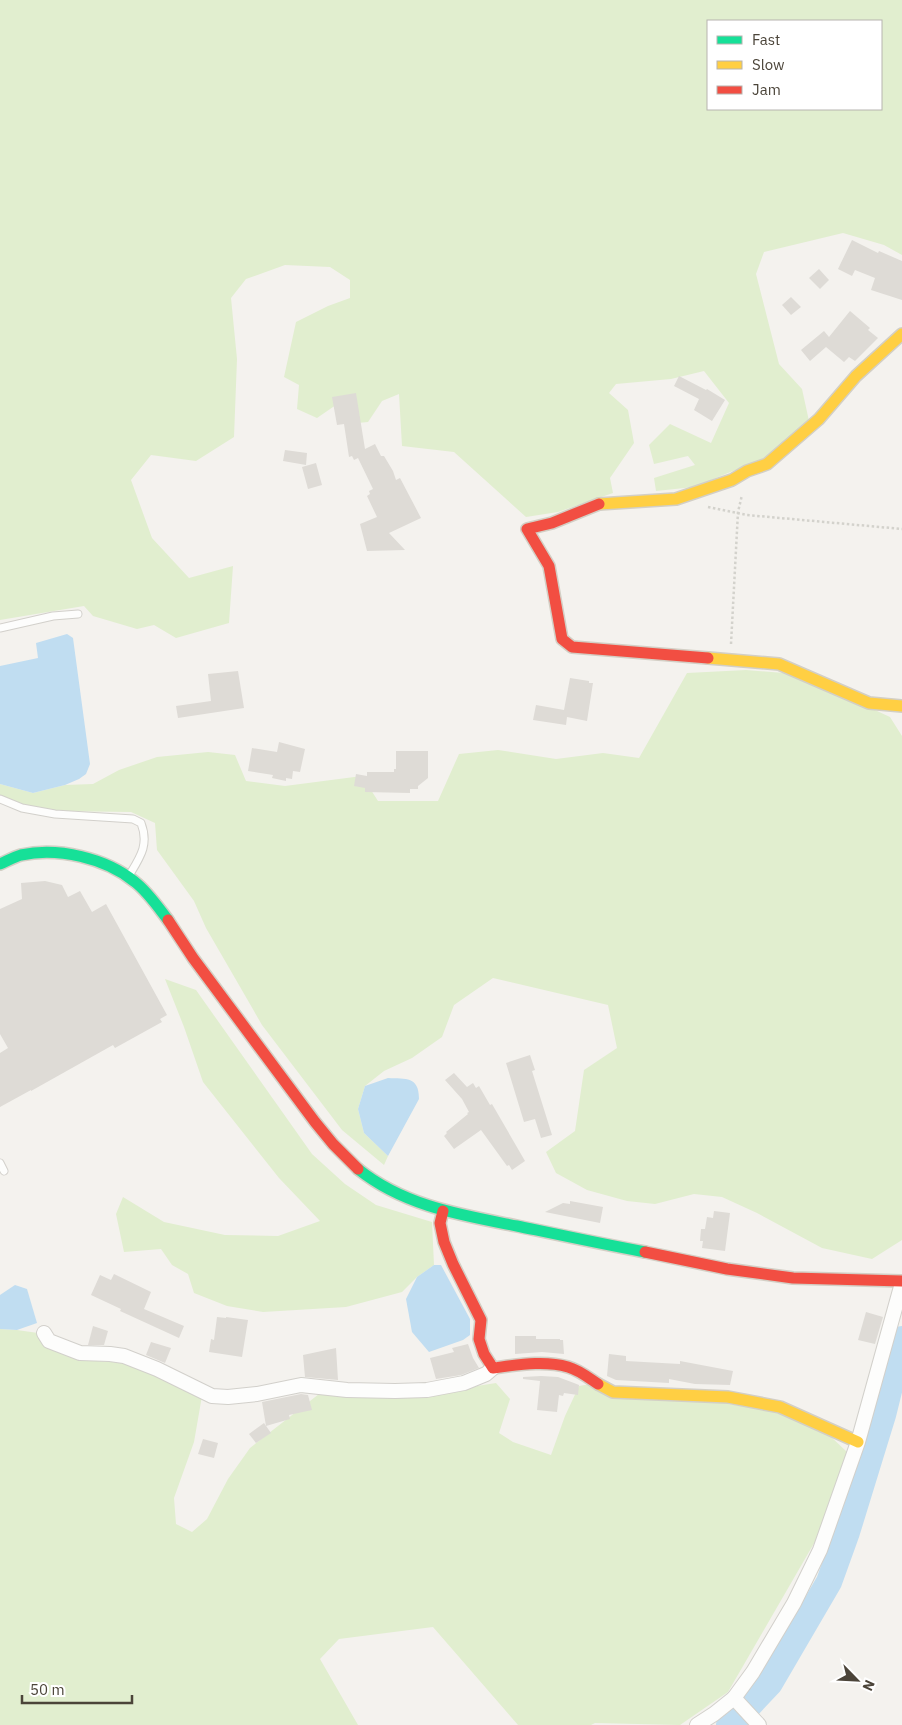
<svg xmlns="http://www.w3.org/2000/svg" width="902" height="1725" viewBox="0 0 902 1725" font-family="'IBM Plex Sans',sans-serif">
<rect width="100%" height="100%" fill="#f4f2ee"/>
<!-- green -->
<g fill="#e1eecf" fill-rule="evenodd">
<path d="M 0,0 L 902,0 L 902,255 L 884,245 L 843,233 L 764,252 L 756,274 L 779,364 L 802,389 L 809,421 L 772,455 L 694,487 L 656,491 L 654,478 L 695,465 L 688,456 L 654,464 L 649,445 L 670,424 L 711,443 L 729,403 L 704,371 L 671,379 L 616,384 L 609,393 L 628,410 L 634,443 L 610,478 L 613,493 L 558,512 L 526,517 L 454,452 L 402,446 L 399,394 L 382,401 L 368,422 L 347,424 L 344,401 L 333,407 L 317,418 L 297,409 L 299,385 L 284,377 L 296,322 L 328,306 L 350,298 L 350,280 L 330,267 L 285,265 L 246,279 L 231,298 L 237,359 L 234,437 L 196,461 L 151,455 L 131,480 L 152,538 L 189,578 L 233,566 L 229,623 L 176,638 L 154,625 L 137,629 L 93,616 L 84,606 L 0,620 ZM 708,21 L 881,21 L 881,109 L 708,109 Z"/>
<polygon points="746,670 797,674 890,717 902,736 902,1240 872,1259 822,1248 757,1213 722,1197 694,1194 655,1204 627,1201 587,1190 556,1173 546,1152 575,1131 584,1070 617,1048 608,1005 493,978 454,1005 442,1037 412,1058 384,1071 365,1086 358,1109 364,1133 388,1156 384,1165 342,1130 262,1025 206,928 194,901 157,850 155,823 131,812 55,811 21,805 0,795 0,784 33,793 65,785 93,784 119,770 157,757 208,752 235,755 246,781 285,786 362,776 378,801 438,801 459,754 498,750 556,759 603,753 639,758 687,673"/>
<polygon points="165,979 196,990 312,1154 345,1184 376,1205 432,1222 434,1265 417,1277 402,1292 346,1307 263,1312 227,1306 194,1293 188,1274 172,1265 161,1249 124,1252 116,1214 123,1197 164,1222 225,1235 278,1236 320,1221 279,1178 203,1082 184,1027"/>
<polygon points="0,1329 17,1330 45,1334 83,1360 126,1363 202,1396 194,1442 174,1498 176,1524 192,1532 207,1519 228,1479 250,1448 319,1394 433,1393 496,1383 510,1399 499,1433 513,1442 551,1455 565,1416 579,1386 590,1384 770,1410 828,1434 847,1452 824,1526 728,1692 680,1725 595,1723 591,1725 518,1725 433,1627 339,1639 320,1659 358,1725 0,1725"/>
</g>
<!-- water -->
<g fill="#c0ddf1">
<polygon points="67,634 73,638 90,764 86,774 79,779 65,785 33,793 0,784 0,666 38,658 36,643"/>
<path d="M 388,1078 C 406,1079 419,1076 419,1099 L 388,1156 L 364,1133 L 358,1109 L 365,1086 Z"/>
<polygon points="434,1265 441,1265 470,1319 470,1335 463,1340 429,1352 412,1332 406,1299 417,1277"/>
<polygon points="15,1285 27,1289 37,1323 17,1330 0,1329 0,1295"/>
</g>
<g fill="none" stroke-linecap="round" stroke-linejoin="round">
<!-- river -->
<polyline stroke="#c0ddf1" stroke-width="26" points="729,1725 740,1715 770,1683 829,1582 847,1532 883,1415 902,1339"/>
</g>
<!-- building -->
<g fill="#dedbd6">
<polygon points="852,240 878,253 879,251 902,261 902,300 871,290 875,278 855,270 852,276 838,269"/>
<polygon points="819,269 829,280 820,289 809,278"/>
<polygon points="791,297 801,307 791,315 782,305"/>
<polygon points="850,311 870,328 868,330 878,338 855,361 849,357 844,362 826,347 810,361 801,350 824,331 829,337"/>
<polygon points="679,376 706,390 707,389 725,400 712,421 694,410 699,399 674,386"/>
<polygon points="356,393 365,449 375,444 381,456 384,456 393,471 396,480 400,478 421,518 389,533 405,550 367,551 360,524 377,517 367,496 370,494 369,491 373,489 358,458 354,460 352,456 349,457 344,424 337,425 332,397"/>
<polygon points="285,450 307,453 306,465 283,461"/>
<polygon points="316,463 322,485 308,489 302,467"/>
<polygon points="238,671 244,708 178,718 176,706 211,701 208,674"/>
<polygon points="570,678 589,681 589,683 593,683 587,721 567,717 566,725 533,720 536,705 564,710"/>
<polygon points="279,742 305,749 300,772 293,771 292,779 286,778 286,781 272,778 273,775 248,771 252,748 277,752"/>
<polygon points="396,751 428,751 428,778 418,786 418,789 410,789 410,793 365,792 365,788 354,786 356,774 367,776 367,772 394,772 394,769 396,769"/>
<polygon points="45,881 62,885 68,897 80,891 92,912 106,904 167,1015 160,1019 162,1022 115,1048 113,1045 31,1091 31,1090 0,1107 0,1053 8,1048 0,1034 0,909 22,899 21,883"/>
<polygon points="530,1055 535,1070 532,1071 552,1135 541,1138 535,1119 524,1122 506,1063"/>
<polygon points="454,1073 467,1087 473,1083 476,1088 479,1086 490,1105 492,1104 525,1161 512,1170 509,1165 507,1166 481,1130 454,1149 444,1136 447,1133 446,1132 468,1114 467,1113 469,1112 462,1099 445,1080"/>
<polygon points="570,1201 603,1207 600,1223 545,1212 563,1203 570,1204"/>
<polygon points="714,1211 730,1213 725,1251 702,1248 703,1241 700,1241 701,1229 705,1229 707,1217 713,1218"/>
<polygon points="114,1274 151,1292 144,1309 184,1326 179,1338 120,1311 121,1309 91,1295 100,1275 111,1280"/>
<polygon points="866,1312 883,1317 875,1344 858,1340"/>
<polygon points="217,1317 226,1318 226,1317 248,1320 242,1357 209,1352 211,1339 214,1340"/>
<polygon points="93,1326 108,1331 104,1345 88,1345"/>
<polygon points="515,1336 536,1336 536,1339 560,1339 560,1340 563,1340 564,1354 542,1352 515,1354"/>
<polygon points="151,1342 171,1348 165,1363 146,1355"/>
<polygon points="468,1344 473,1358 479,1368 461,1375 436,1379 430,1358 454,1352 452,1348"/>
<polygon points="336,1348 338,1380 305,1377 303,1355"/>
<polygon points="609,1354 626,1356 626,1361 680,1364 680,1361 733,1371 730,1385 695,1384 669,1379 669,1383 616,1380 607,1376"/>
<polygon points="541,1376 558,1377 574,1383 579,1385 578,1395 564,1393 563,1396 559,1395 557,1412 537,1410 540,1381 523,1379 523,1377"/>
<polygon points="301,1394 308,1395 312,1410 289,1415 290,1419 266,1426 262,1402"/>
<polygon points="264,1423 271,1433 256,1443 249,1434"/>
<polygon points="203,1439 218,1443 214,1458 198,1454"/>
</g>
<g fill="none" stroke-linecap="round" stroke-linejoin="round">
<defs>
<g id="lane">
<polyline points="0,628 53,616 78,614"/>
<path d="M 0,799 L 22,808 L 55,814 L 133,819 L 141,823 C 149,844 141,856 130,874"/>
<polyline points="0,1163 4,1171"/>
</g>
<g id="street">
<polyline points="44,1333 49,1341 80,1353 110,1354 124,1356 157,1369 212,1396 228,1397 257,1394 301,1385 347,1390 395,1391 427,1390 464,1383 486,1374 493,1368"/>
<polyline points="734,1698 759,1725"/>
<polyline points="697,1725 714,1714 734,1698 753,1672 794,1603 820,1550 858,1442 902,1283"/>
</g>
<g id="fast">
<path d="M 0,864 C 7,861 14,857 21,855 C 58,847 106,858 135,882 C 148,892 158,907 168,920"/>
<path d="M 358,1169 C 404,1206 461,1215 517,1226 C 560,1235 602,1244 645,1252"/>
</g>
<g id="slow">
<polyline points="599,504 676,499 732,480 747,471 767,464 819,419 856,376 902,334"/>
<polyline points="708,658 779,664 869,703 902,706"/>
<polyline points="598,1384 613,1392 728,1397 780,1407 858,1442"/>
</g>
<g id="jam">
<polyline points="599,504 552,523 527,529 549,566 562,639 572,647 708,658"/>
<polyline points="168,920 193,958 315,1122 333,1144 358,1169"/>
<path d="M 443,1211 L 440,1223 L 444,1242 L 453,1264 L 481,1320 L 479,1339 L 484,1354 L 493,1368 C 517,1365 544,1360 568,1367 C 579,1370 589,1378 598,1384"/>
<polyline points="645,1252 727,1269 793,1278 902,1281"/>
</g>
</defs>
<!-- lane casing -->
<use href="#lane" stroke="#d2d0cb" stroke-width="9"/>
<!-- street casing -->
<use href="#street" stroke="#d2d0cb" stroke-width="16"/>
<!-- fast casing -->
<use href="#fast" stroke="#d3cfc5" stroke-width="14"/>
<!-- slow casing -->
<use href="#slow" stroke="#d3cfc5" stroke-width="14"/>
<!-- jam casing -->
<use href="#jam" stroke="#d3cfc5" stroke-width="14"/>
<!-- path -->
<g stroke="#d3d2cc" stroke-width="2.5" stroke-dasharray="2.5 2.5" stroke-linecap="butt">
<polyline points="708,507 747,515 902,529"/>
<polyline points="731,644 738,512 742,495"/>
</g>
<!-- lane -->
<use href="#lane" stroke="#fdfdfc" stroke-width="7"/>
<!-- street -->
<use href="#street" stroke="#fdfdfc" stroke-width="14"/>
<!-- fast -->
<use href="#fast" stroke="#16e098" stroke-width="11"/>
<!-- slow -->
<use href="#slow" stroke="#ffcf43" stroke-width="11"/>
<!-- jam -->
<use href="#jam" stroke="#f24e42" stroke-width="11"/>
</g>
<!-- legend -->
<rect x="707" y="20" width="175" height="90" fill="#ffffff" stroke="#b7b4b0"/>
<rect x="717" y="36" width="25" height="8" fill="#16e098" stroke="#b7b4b0"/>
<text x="752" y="45" font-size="15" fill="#4b4439">Fast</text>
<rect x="717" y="61" width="25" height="8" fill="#ffcf43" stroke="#b7b4b0"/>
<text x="752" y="70" font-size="15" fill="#4b4439">Slow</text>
<rect x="717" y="86" width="25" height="8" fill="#f24e42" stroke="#b7b4b0"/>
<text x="752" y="95" font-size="15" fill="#4b4439">Jam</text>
<!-- north arrow -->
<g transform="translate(857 1680) rotate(114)" stroke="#ffffff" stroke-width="4" paint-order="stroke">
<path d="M0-4L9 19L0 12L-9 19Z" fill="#4b4439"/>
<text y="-8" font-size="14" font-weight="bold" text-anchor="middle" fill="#4b4439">N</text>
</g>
<!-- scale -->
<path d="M22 1695v8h110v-8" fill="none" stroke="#4b4439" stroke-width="2.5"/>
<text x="30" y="1695" font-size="15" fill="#4b4439" stroke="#ffffff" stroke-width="4" paint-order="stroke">50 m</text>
</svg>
